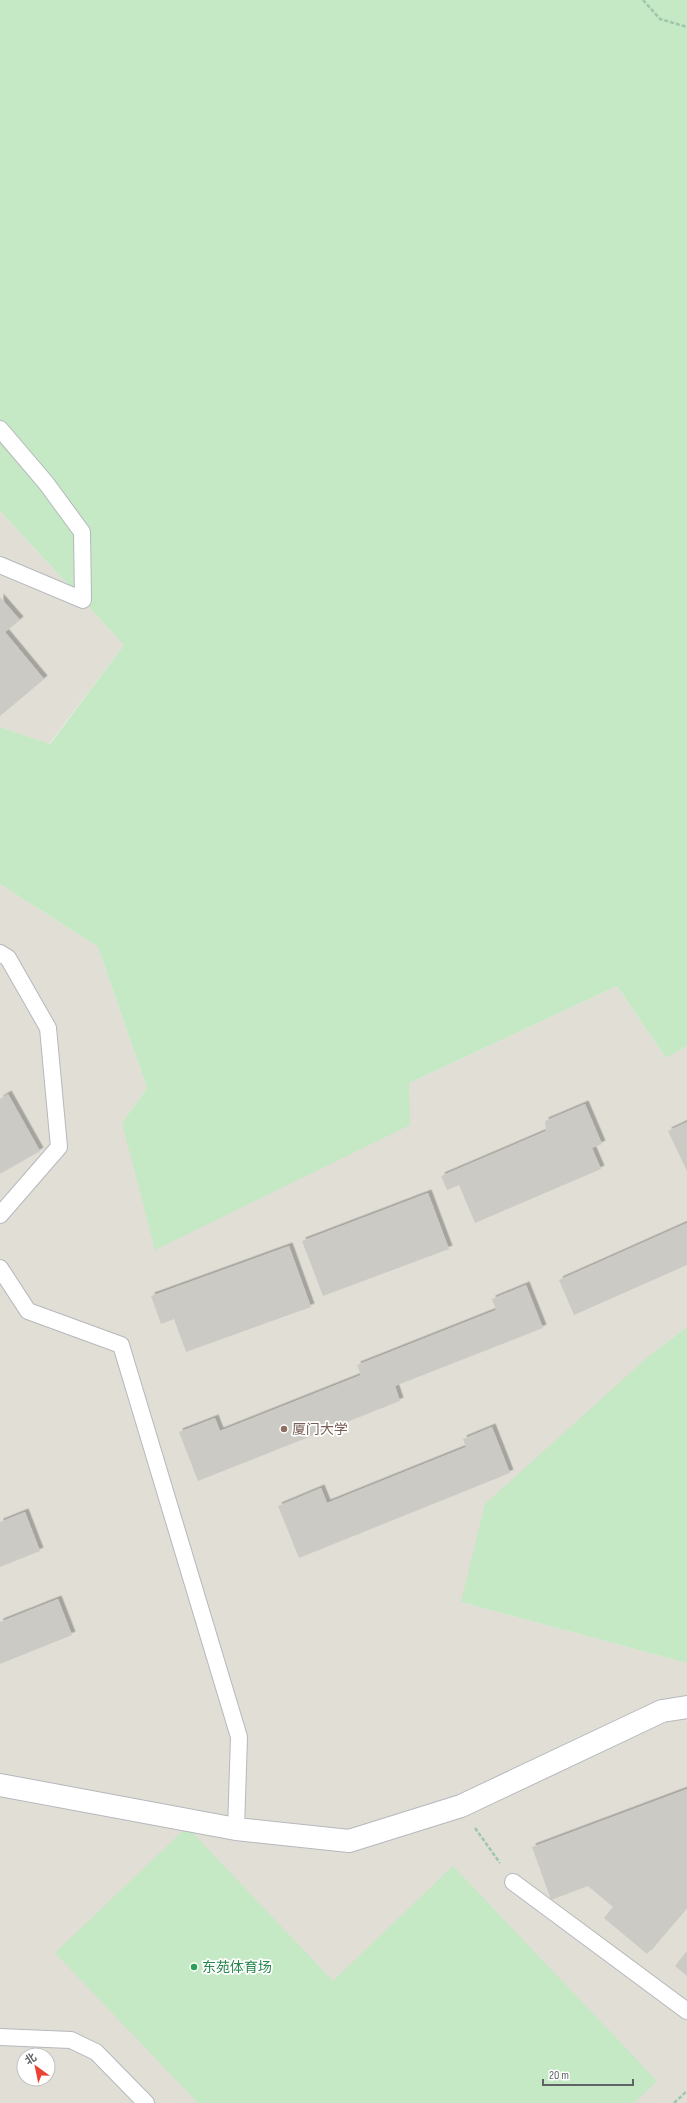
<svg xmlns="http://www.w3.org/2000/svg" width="687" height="2103" viewBox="0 0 687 2103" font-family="'Sofia Sans Condensed','Noto Sans SC',sans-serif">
<defs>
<filter id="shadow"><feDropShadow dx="3.5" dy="-3.5" stdDeviation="0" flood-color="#0004"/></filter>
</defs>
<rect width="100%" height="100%" fill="#f1efe8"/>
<!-- education -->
<g fill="#e1ded6" fill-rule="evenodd">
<polygon points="0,511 124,645 49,744 0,727"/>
<path d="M 0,884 L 98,947 L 147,1088 L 122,1123 L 409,1083 L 617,986 L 666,1058 L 687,1046 L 687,1327 L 650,1355 L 461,1602 L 687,1663 L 687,2103 L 0,2103 ZM 24,2055 L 48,2055 L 48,2079 L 24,2079 Z"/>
</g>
<!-- green -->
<g fill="#c5e8c5">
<polygon points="0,0 687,0 687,1046 666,1058 617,986 409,1083 410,1125 155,1250 122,1123 147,1088 98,947 0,884 0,727 50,744 124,645 0,511"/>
<polygon points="687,1327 687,1663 461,1602 485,1504 650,1355"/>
<polygon points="187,1827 333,1981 453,1866 657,2081 634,2103 198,2103 55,1953"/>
</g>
<!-- building -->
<g fill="#cccac5" filter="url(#shadow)">
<polygon points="0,597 20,620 5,632 44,679 0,716"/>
<polygon points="8,1094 40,1151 0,1174 0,1099"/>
<polygon points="585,1104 602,1144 592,1148 601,1169 475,1223 459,1185 447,1190 441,1176 546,1131 545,1121"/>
<polygon points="687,1122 687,1171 668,1131"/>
<polygon points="428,1193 449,1249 323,1296 302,1241"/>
<polygon points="687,1223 687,1265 574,1315 559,1280"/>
<polygon points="289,1246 311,1307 186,1352 174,1319 161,1324 151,1296"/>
<polygon points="526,1285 543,1328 395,1386 400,1401 198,1481 179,1432 215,1418 220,1431 361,1375 357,1365 496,1310 492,1299"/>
<polygon points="492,1427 510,1473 299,1558 278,1506 321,1488 327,1503 466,1447 463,1439"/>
<polygon points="25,1512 40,1551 0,1567 0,1522"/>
<polygon points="58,1599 72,1635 0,1664 0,1622"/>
<polygon points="687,1789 687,1907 647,1954 604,1918 613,1907 588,1886 551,1900 532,1847"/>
<polygon points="687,1951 687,1976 675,1966"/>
</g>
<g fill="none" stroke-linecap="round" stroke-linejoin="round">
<defs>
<g id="lane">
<polyline points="0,429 46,483 82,532 83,600 0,565"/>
<polyline points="0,953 8,958 48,1028 59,1147 0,1215"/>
<polyline points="0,1268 28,1311 121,1345 239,1737 236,1829"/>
<polyline points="513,1882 687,2011"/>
<polyline points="0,2037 71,2040 96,2052 146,2103"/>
</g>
<polyline id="street" points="0,1785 236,1829 349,1841 461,1806 662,1711 687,1707"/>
</defs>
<!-- lane casing -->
<use href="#lane" stroke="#b5b8bc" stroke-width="18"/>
<!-- street casing -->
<use href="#street" stroke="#b5b8bc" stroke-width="24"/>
<!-- path -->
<g stroke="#9cc7a9" stroke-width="2.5" stroke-dasharray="4 2" stroke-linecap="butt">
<polyline points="643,0 660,19 687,27"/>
<polyline points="475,1828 500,1863"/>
<polyline points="674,2103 687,2091"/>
</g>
<!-- lane -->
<use href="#lane" stroke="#fff" stroke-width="16"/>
<!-- street -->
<use href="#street" stroke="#fff" stroke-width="22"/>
</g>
<!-- markers -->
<circle fill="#8d6e63" stroke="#fff" stroke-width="1.5" cx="284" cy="1429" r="4"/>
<circle fill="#2e9e5b" stroke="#fff" stroke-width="1.5" cx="194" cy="1967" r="4"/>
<g text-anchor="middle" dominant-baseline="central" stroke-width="3.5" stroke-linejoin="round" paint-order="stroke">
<!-- education labels -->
<g font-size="14" fill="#785e54" stroke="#fff" text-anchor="start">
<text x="292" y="1429">厦门大学</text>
</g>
<!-- leisure labels -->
<g font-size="14" fill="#27864d" stroke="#fff" text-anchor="start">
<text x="202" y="1967">东苑体育场</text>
</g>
</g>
<!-- north arrow -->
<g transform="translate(36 2067) rotate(327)"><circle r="19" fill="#ffffff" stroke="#bfc1c3"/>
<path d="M0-3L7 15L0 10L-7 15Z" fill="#ea4335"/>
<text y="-6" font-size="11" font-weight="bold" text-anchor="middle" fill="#5f6368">北</text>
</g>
<!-- scale -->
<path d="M543 2079v6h90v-6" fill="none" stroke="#5f6368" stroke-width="2"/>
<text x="549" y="2079" font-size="12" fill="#5f6368" stroke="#ffffff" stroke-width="3" paint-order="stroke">20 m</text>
</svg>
